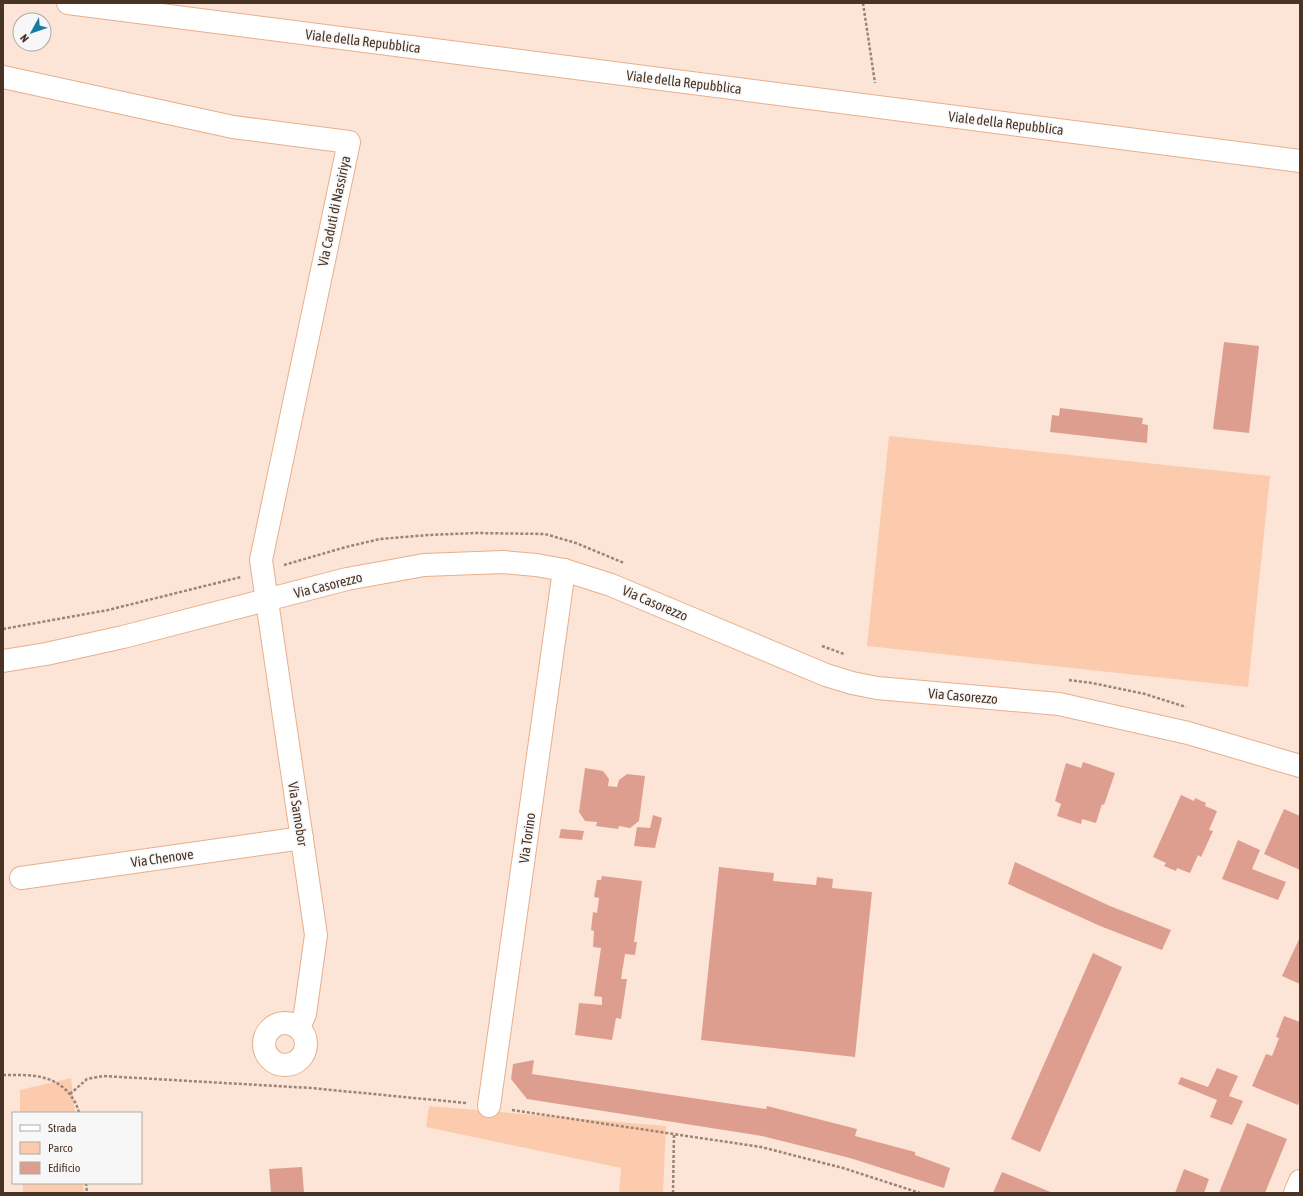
<svg xmlns="http://www.w3.org/2000/svg" width="1303" height="1196" viewBox="0 0 1303 1196" font-family="'Asap Condensed',sans-serif">
<rect width="100%" height="100%" fill="#fce5d6"/>
<!-- green -->
<g fill="#fccbad">
<polygon points="889,436 1270,476 1248,687 867,646"/>
<polygon points="71,1078 75,1113 20,1113 20,1090"/>
<polygon points="429,1106 666,1126 663,1193 619,1193 621,1168 426,1127"/>
<polygon points="23,1183 83,1183 84,1193 23,1193"/>
</g>
<!-- building -->
<g fill="#de9e8f">
<polygon points="1224,342 1259,346 1249,433 1213,429"/>
<polygon points="1060,408 1143,418 1142,424 1148,425 1147,443 1050,432 1052,415 1059,416"/>
<polygon points="1083,762 1115,773 1104,805 1102,804 1096,823 1082,819 1081,824 1057,816 1061,804 1055,801 1066,763 1081,768"/>
<polygon points="585,768 603,771 609,779 608,786 617,787 619,780 627,774 645,776 639,821 630,828 619,826 618,829 596,826 597,822 585,821 579,812"/>
<polygon points="1181,795 1194,801 1195,798 1206,803 1205,806 1217,811 1209,830 1213,831 1201,857 1198,855 1190,873 1177,868 1176,871 1164,866 1166,863 1153,857"/>
<polygon points="1284,809 1300,816 1300,870 1264,854"/>
<polygon points="653,815 662,818 655,848 634,846 637,827 650,828"/>
<polygon points="561,829 584,831 582,840 559,838"/>
<polygon points="1238,840 1260,850 1252,869 1286,882 1278,900 1222,879"/>
<polygon points="1015,862 1110,906 1171,930 1162,950 1100,926 1008,884"/>
<polygon points="719,867 774,873 773,881 816,885 817,877 833,879 832,888 872,892 855,1057 701,1040"/>
<polygon points="602,876 642,881 634,942 637,942 635,955 625,954 621,979 627,979 621,1019 616,1018 612,1040 575,1035 579,1003 602,1005 602,997 594,996 601,948 593,947 594,931 591,930 593,912 597,913 599,898 594,897 597,880 601,880"/>
<polygon points="1300,937 1300,984 1282,976"/>
<polygon points="1093,953 1122,967 1040,1152 1011,1139"/>
<polygon points="1284,1016 1300,1022 1300,1099 1298,1105 1252,1086 1266,1054 1272,1056 1279,1038 1276,1037"/>
<polygon points="534,1060 532,1074 766,1109 767,1106 857,1129 855,1136 915,1152 915,1155 950,1168 944,1188 850,1158 762,1136 527,1099 511,1079 513,1064"/>
<polygon points="1217,1068 1238,1076 1229,1096 1243,1101 1232,1125 1210,1117 1217,1100 1178,1084 1181,1077 1208,1087"/>
<polygon points="1247,1123 1287,1139 1265,1193 1219,1193"/>
<polygon points="302,1167 304,1193 271,1193 269,1169"/>
<polygon points="1184,1169 1209,1179 1204,1193 1175,1193"/>
<polygon points="1002,1172 1053,1193 993,1193"/>
</g>
<g fill="none" stroke-linecap="round" stroke-linejoin="round">
<defs>
<g id="street">
<polyline points="3,77 233,127 349,142 261,560 316,935 305,1014 299,1027"/>
<polyline points="3,661 46,654 123,637 347,579 424,565 503,562 536,565 564,570 611,585 826,675 852,683 877,688 1059,704 1188,733 1300,766"/>
<polyline points="21,878 302,838"/>
<circle cx="285" cy="1044" r="21"/>
<polyline points="489,1106 564,570"/>
<polyline points="1295,1193 1300,1181"/>
</g>
<polyline id="secondary" points="68,3 1300,161"/>
</defs>
<!-- street casing -->
<use href="#street" stroke="#e7af8c" stroke-width="24"/>
<!-- secondary casing -->
<use href="#secondary" stroke="#e7af8c" stroke-width="24"/>
<!-- path -->
<g stroke="#9b8475" stroke-width="2.5" stroke-dasharray="3 2" stroke-linecap="butt">
<polyline points="863,3 875,83"/>
<polyline points="284,565 346,547 380,539 428,535 476,533 545,534 576,543 624,563"/>
<polyline points="3,629 108,610 241,577"/>
<polyline points="822,646 844,654"/>
<polyline points="1069,680 1092,683 1145,694 1186,707"/>
<path d="M 3,1075 C 25,1075 47,1073 65,1089 C 72,1096 77,1104 79,1113"/>
<polyline points="70,1094 87,1079 103,1076 311,1088 466,1103"/>
<polyline points="512,1110 761,1147 843,1168 920,1193"/>
<polyline points="86,1183 87,1193"/>
<polyline points="673,1193 674,1134"/>
</g>
<!-- street -->
<use href="#street" stroke="#fff" stroke-width="22"/>
<!-- secondary -->
<use href="#secondary" stroke="#fff" stroke-width="22"/>
</g>
<g text-anchor="middle" dominant-baseline="central" stroke-width="3.5" stroke-linejoin="round" paint-order="stroke">
<!-- street labels -->
<g font-size="14" fill="#493324" stroke="#f7f7f7">
<text transform="translate(363 41) rotate(7)">Viale della Repubblica</text>
<text transform="translate(684 82) rotate(7)">Viale della Repubblica</text>
<text transform="translate(1006 123) rotate(7)">Viale della Repubblica</text>
<text transform="translate(334 211) rotate(-78)">Via Caduti di Nassiriya</text>
<text transform="translate(328 585) rotate(-14)">Via Casorezzo</text>
<text transform="translate(655 603) rotate(23)">Via Casorezzo</text>
<text transform="translate(963 696) rotate(5)">Via Casorezzo</text>
<text transform="translate(298 814) rotate(81)">Via Samobor</text>
<text transform="translate(527 838) rotate(-82)">Via Torino</text>
<text transform="translate(162 858) rotate(-8)">Via Chenove</text>
</g>
</g>
<!-- border -->
<rect width="1303" height="1196" fill="none" stroke="#493324" stroke-width="8"/>
<!-- legend -->
<rect x="12" y="1112" width="130" height="72" fill="#f7f7f7" stroke="#b1a9a3"/>
<rect x="20" y="1125" width="20" height="6" fill="#ffffff" stroke="#b1a9a3"/>
<text x="48" y="1132" font-size="12" fill="#493324">Strada</text>
<rect x="20" y="1142" width="20" height="12" fill="#fccbad" stroke="#b1a9a3"/>
<text x="48" y="1152" font-size="12" fill="#493324">Parco</text>
<rect x="20" y="1162" width="20" height="12" fill="#de9e8f" stroke="#b1a9a3"/>
<text x="48" y="1172" font-size="12" fill="#493324">Edificio</text>
<!-- north arrow -->
<g transform="translate(32 32) rotate(230)"><circle r="19" fill="#f7f7f7" stroke="#b1a9a3"/>
<path d="M0-3L7 15L0 10L-7 15Z" fill="#177ba7"/>
<text y="-6" font-size="11" font-weight="bold" text-anchor="middle" fill="#493324">N</text>
</g>
</svg>
